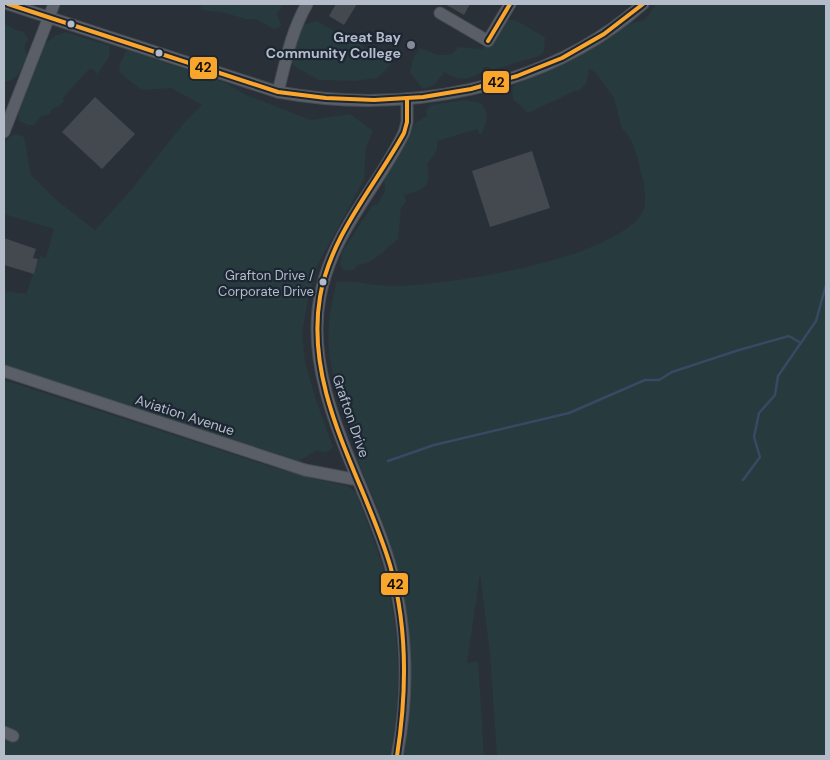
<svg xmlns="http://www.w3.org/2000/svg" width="830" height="760" viewBox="0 0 830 760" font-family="'DM Sans',sans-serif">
<rect width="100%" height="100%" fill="#2a3038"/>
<!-- green -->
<g fill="#273a3e">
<polygon points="201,4 283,4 277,14 281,25 279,28 274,29 256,19 245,19 226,13 200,10"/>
<path d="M 656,4 L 826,4 L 826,756 L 497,756 L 490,654 L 480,574 L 467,663 L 478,661 L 484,756 L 403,756 C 418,671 411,601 382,520 C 374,498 364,477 356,456 L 365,460 C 347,416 324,372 329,323 C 330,309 334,295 336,282 C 345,282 355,281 363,283 C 373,285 385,286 396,286 C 452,284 605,261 640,216 C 648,206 645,191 643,180 C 639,164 635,139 622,129 L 614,98 L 595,72 L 589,69 L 586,84 L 580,90 L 575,91 L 528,113 L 513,99 L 512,88 L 516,84 L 563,64 L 587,51 L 628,24 L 645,20 Z"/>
<path d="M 507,20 L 515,20 L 545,37 L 544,51 L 539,56 L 492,70 L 489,67 L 483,67 L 482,72 C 469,81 457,80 444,72 C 438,81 433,89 422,88 L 410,72 L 413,59 L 420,48 L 438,55 L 450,55 L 459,47 L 482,49 Z"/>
<polygon points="316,21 360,44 371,53 383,54 391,57 390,66 377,78 354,81 319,80 297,68 289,61 300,26"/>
<path d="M 5,24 L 16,30 L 24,32 L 28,39 L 24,47 L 27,55 C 22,67 19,82 4,81 L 4,25 Z"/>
<polygon points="65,32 110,46 109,57 97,74 94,70 89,69 63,98 64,101 59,106 52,109 50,113 44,116 42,115 34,125 28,125 19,121 18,114 45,44 55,36"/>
<path d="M 127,50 L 226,83 L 246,95 L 311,120 L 350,114 L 373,131 L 366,147 L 364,180 L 317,266 L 308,299 L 302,333 L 305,362 L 315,397 L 333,447 C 329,452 323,454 317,450 L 299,461 L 4,365 L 4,291 L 26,294 L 40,256 L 46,258 L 54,229 L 4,214 L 4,145 C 8,136 15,131 24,137 L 31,175 L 55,199 L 95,230 L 131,190 L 184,123 L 202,105 L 171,88 L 142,90 L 126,78 L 121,73 L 119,66 Z"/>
<path d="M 464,100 L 481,103 C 490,117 487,119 482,133 L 479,134 L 477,129 L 437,141 C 439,153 433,155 427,165 C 432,187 424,190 404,195 L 406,201 L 401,208 L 398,239 C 385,248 375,264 357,265 L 355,269 L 350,271 L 344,270 L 340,265 L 342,252 L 372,206 L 378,204 L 385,191 L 384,178 L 416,122 L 427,116 L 426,110 L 431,105 Z"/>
<path d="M 4,380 L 269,466 L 307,477 L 347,486 L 356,492 C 365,517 375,542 383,568 C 400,628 403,695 390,756 L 4,756 Z"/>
</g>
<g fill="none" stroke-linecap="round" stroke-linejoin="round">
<!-- stream -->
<g stroke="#384963" stroke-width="2.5">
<polyline points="388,461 434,445 569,413 645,380 659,380 672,372 739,350 789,336 801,343"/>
<polyline points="743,480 760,457 754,437 759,413 775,395 778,376 816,321 826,285"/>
</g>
</g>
<!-- building -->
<g fill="#444950">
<polygon points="336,4 357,4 344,25 329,16"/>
<polygon points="445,4 470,4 464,15"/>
<polygon points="95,97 135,134 102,169 62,132"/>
<polygon points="532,151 550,208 490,227 472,171"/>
<polygon points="4,238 36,249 33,258 38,259 34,274 4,265"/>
</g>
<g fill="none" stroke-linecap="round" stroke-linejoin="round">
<defs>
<g id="minor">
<path d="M 8,4 L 278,92 C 403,115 545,91 643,4"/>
<polyline points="440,13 488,41 510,4"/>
<path d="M 278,92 C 286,60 291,32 307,4"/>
<polyline points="4,132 54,4"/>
<polyline points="4,371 305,470 358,480"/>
<polyline points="4,732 13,736"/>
<path d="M 397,756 C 411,684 407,609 382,540 C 355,464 304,379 320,297 C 332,232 376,190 404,133 L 407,122 L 407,99"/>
</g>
</defs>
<!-- minor casing -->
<use href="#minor" stroke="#484c53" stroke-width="13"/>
<!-- minor -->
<use href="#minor" stroke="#5a5e66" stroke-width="11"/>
<defs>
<g id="bus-1">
<polyline points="8,4 278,92 326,98 374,100 423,97 471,89 517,76 562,58 604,34 643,4"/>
<polyline points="488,41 510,4"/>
<path d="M 397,756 C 407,692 408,627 390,565 C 364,478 304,392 320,297 C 330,236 375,186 404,133 L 407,122 L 407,99"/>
</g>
</defs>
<!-- bus-1 casing -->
<use href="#bus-1" stroke="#1d2633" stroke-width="8"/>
<!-- bus-1 -->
<use href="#bus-1" stroke="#faa62c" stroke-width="4"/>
</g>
<!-- markers -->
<g fill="#b4bcc9" stroke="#1d2633" stroke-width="2">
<circle cx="71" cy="24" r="4.5"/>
<circle cx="159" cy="53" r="4.5"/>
<circle cx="323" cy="282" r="4.5"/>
</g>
<circle fill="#848b96" stroke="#1d2633" stroke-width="2" cx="411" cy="45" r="5"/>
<g text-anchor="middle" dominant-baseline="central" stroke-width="4.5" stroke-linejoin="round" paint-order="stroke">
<!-- bus labels -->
<g font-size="13" fill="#b4bcc9" stroke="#1d2633" text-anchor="end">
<text x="314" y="275">Grafton Drive /<tspan x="314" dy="16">Corporate Drive</tspan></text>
</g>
<!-- poi labels -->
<g font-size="14" font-weight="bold" fill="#b4bcc9" stroke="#1d2633" text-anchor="end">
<text x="401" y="37">Great Bay<tspan x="401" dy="16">Community College</tspan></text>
</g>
<!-- street labels -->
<g font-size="14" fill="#b4bcc9" stroke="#1d2633">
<text transform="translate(185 415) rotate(18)">Aviation Avenue</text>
<text transform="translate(351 416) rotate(71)">Grafton Drive</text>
</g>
</g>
<g stroke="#1d2633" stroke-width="2">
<rect x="189" y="56" width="29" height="24" rx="5" fill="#faa62c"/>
<rect x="482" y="70" width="28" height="24" rx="5" fill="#faa62c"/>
<rect x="380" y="572" width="29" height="24" rx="5" fill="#faa62c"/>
</g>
<g font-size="14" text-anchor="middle" font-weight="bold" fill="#111">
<text x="203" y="72">42</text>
<text x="496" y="87">42</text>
<text x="395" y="589">42</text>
</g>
<!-- border -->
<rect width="830" height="760" fill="none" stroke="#b4bcc9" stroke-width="10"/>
</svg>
